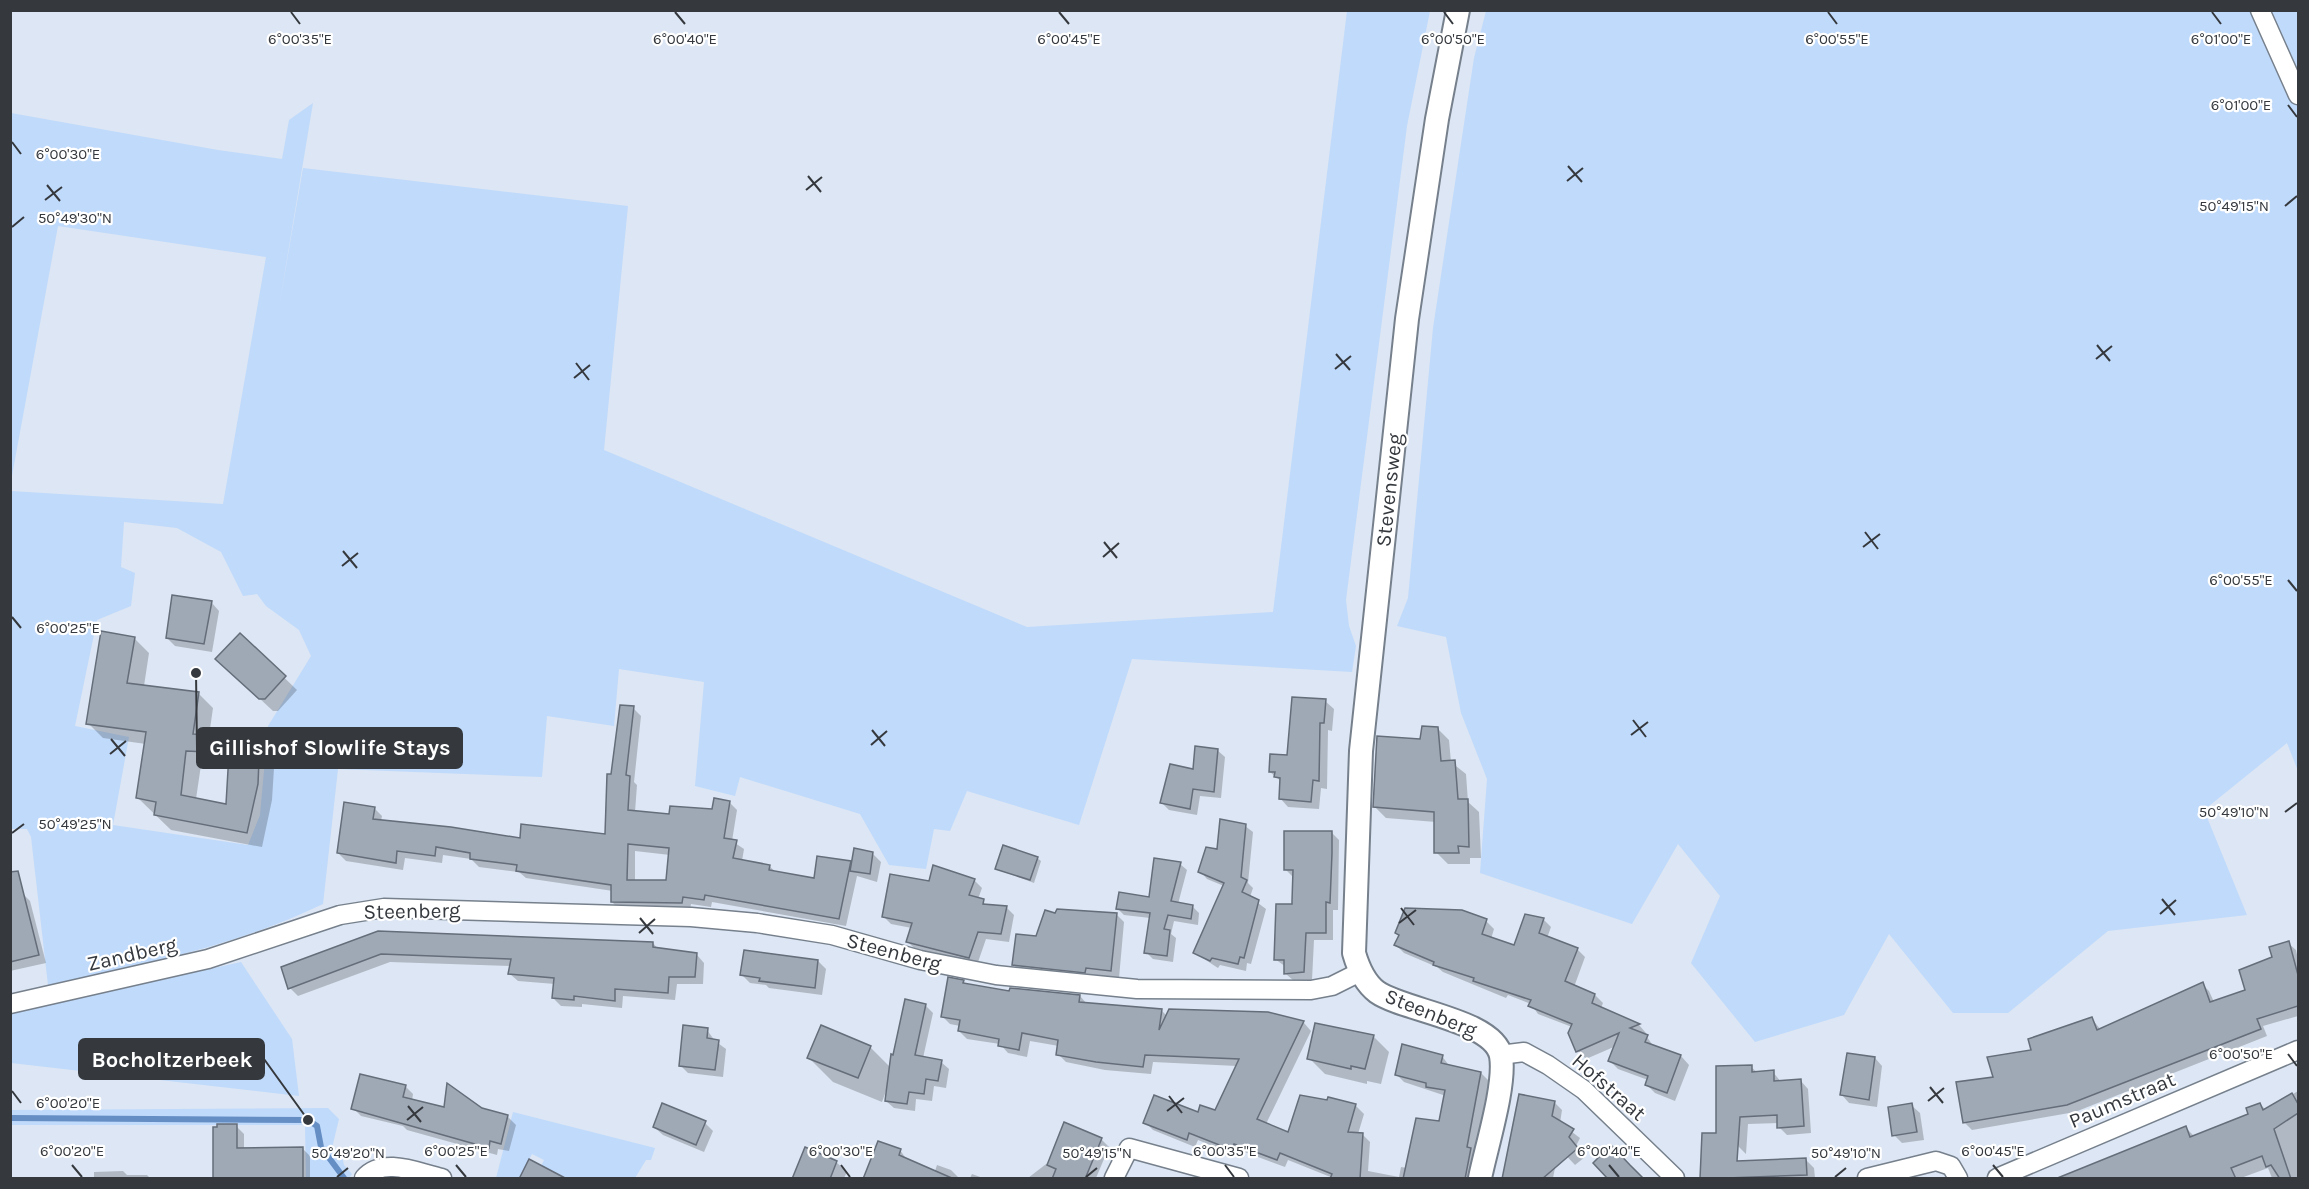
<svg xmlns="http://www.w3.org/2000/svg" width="2309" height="1189" viewBox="0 0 2309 1189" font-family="Karla,sans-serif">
<rect width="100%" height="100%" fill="#dce6f4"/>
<!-- green -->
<g fill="#c0dafb" fill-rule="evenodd">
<path d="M 1347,11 L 1430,11 L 1407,126 L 1346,600 L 1349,626 L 1356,646 L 1352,672 L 1132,659 L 1079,825 L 967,791 L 950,831 L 934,829 L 926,869 L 889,865 L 860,814 L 740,777 L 735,796 L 695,786 L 704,682 L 619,669 L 614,726 L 547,716 L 542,777 L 338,769 L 323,904 C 236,946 141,965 48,985 L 31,837 L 27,829 L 11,829 L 11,491 L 223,504 L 266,257 L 58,226 L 11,481 L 11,113 L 218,150 L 282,159 L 289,120 L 313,103 L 279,307 L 303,168 L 628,206 L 604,450 L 1027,627 L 1273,612 ZM 124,522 L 177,528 L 221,552 L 243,596 L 257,594 L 266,606 L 299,630 L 311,656 L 268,726 L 260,815 L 248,845 L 113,825 L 129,737 L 75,726 L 97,620 L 131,606 L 135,573 L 121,567 Z"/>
<polygon points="1486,11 2298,11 2298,771 2287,743 2204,810 2247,915 2108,931 2008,1013 1953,1013 1889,934 1844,1015 1755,1042 1691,963 1720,896 1678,844 1632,924 1480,873 1487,779 1461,713 1446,637 1397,626 1408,598 1433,328 1474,58"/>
<polygon points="241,962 292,1039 299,1096 11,1063 10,1013"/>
<polygon points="328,1108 339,1119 332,1148 341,1151 344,1165 352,1174 349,1178 306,1178 305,1125 11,1125 10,1110"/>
<polygon points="513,1112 655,1148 651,1160 646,1160 635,1178 567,1178 541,1166 544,1160 532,1154 519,1178 496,1178"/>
</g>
<!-- shadow -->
<g fill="#0003" fill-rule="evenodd">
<polygon points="211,602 219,611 212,652 175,646 167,638"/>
<polygon points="240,635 297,690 278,711 273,711 230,671"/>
<path d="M 134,638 L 149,653 L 144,686 L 198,693 L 213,708 L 209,736 L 260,737 L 275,752 L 272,800 L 262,847 L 171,830 L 138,798 L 146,744 L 103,738 L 88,723 ZM 201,765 L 230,766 L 228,806 L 196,799 Z"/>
<polygon points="1325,701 1334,709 1332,731 1328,730 1327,789 1321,788 1319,809 1288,807 1280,798 1282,782 1270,772 1289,757"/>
<path d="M 633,708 L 641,716 L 634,782 L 637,785 L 635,812 L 670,816 L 713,810 L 729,802 L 737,810 L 732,841 L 744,849 L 742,861 L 769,866 L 776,872 L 815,880 L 872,853 L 881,862 L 877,882 L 857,876 L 846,926 L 712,902 L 711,907 L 691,904 L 690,910 L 620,910 L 612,902 L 613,891 L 526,878 L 519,872 L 479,867 L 471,859 L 443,855 L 442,863 L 405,858 L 403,870 L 346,861 L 338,853 L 374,808 L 382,816 L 381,821 L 521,840 L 606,836 L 612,776 ZM 635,851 L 670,855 L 667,882 L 635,881 Z"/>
<polygon points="1437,728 1449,740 1451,762 1466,774 1468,802 1479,812 1481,858 1470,858 1470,864 1448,864 1436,852 1436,822 1386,818 1374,806 1422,740"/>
<polygon points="1217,750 1225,757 1221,798 1200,796 1197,815 1169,810 1162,803"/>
<polygon points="1222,821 1241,823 1253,832 1248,883 1253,888 1250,897 1266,909 1251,964 1247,963 1246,971 1220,965 1218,968 1195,953 1224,886 1207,879 1200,871 1203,856 1218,851"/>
<polygon points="1331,832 1339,840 1338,910 1333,910 1333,940 1314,940 1312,980 1294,981 1286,974 1286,967 1275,959 1293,906 1293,877 1285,869"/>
<polygon points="1037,858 1041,861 1034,883 997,869"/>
<polygon points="1180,864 1187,870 1178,904 1192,906 1199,913 1198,925 1174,921 1171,934 1176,938 1173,962 1153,959 1146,952 1150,918 1124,915 1117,908 1150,899"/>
<polygon points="974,880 982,888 978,899 989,906 1006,907 1014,915 1009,942 986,939 977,965 916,950 908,942 912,928 891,924 883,916 931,882"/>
<polygon points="22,893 30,901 46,963 10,971 10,894"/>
<polygon points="1116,914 1124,922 1119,978 1094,975 1093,980 1022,973 1014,965 1056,915"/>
<polygon points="1543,919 1551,927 1547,938 1577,949 1585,957 1574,987 1595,995 1603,1003 1601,1008 1639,1025 1646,1033 1642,1035 1647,1037 1654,1047 1681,1056 1689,1065 1675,1101 1655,1093 1647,1085 1648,1080 1618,1069 1610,1061 1616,1046 1586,1059 1578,1051 1572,1027 1538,1014 1531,1004 1508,995 1506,998 1443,972 1437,967 1404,953 1396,945 1400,936 1396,933 1486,921 1494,929 1491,939 1515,947"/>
<polygon points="378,933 653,943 658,949 697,955 704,963 703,984 677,984 675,1000 623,996 622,1008 582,1004 582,1007 561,1006 553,998 555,984 518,981 510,974 511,966 390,962 298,996 290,988"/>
<polygon points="2288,943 2296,950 2298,960 2298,1016 2263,1026 2267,1036 2075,1112 1972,1130 1965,1123 1995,1078 2033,1051 2092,1019 2101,1030 2202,984 2209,991 2214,1002 2247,991"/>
<polygon points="818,961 826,969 822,995 769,988 766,985 750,983 742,975"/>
<polygon points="963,981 967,985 1011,993 1080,996 1087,1004 1161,1010 1167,1016 1268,1013 1304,1023 1311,1031 1266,1124 1289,1134 1328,1102 1329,1099 1356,1106 1364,1114 1358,1134 1362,1134 1370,1142 1368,1171 1399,1177 1401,1167 1407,1168 1440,1123 1446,1096 1404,1082 1396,1074 1442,1056 1450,1067 1481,1073 1489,1081 1475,1153 1474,1178 1333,1178 1288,1160 1285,1167 1242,1151 1240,1157 1198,1140 1195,1147 1153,1130 1145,1122 1215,1112 1237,1066 1153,1062 1151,1074 1105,1070 1066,1062 1058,1054 1059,1046 1030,1041 1027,1057 1008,1053 1000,1044 967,1039 959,1031 960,1026 950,1024 942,1016"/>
<polygon points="925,1005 933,1013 923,1058 941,1062 949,1069 946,1088 934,1086 932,1101 916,1099 915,1111 894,1108 886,1101 886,1091 882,1102 833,1082 809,1058 870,1047 890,1067"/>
<polygon points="707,1030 715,1041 726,1049 723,1077 688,1073 680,1065"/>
<polygon points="1373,1036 1389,1052 1381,1084 1367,1081 1367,1084 1325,1074 1309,1058"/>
<polygon points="1875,1058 1882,1066 1877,1107 1849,1103 1842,1095"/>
<polygon points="1751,1067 1758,1073 1773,1072 1781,1082 1800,1080 1808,1089 1811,1133 1787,1135 1779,1127 1779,1123 1748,1124 1746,1154 1739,1147 1724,1121"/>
<polygon points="405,1086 413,1094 412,1101 445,1109 481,1109 507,1116 516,1125 509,1151 498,1149 497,1155 407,1130 403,1126 361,1116 353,1108"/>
<polygon points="2298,1091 2298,1178 2272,1178 2268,1168 2241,1178 2058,1178 2186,1128 2195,1137 2250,1115 2260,1104 2266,1110"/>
<polygon points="1554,1102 1562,1110 1560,1123 1580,1138 1576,1146 1585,1157 1575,1165 1559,1148 1553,1178 1504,1178"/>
<polygon points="1911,1105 1920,1113 1924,1140 1902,1143 1894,1135"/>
<polygon points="705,1123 713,1131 704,1152 663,1135 654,1127"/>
<polygon points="236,1126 244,1134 244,1149 302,1148 310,1156 310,1178 198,1178 215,1178"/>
<polygon points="1101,1139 1109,1147 1096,1178 1028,1178 1050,1161"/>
<polygon points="900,1150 907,1160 935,1171 937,1165 951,1170 959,1178 870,1178"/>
<polygon points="1806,1160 1814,1168 1815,1178 1757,1178 1747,1162"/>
<polygon points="836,1162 847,1172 844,1178 793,1178"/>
<polygon points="123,1171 127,1175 147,1175 150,1178 94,1178 94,1172"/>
<polygon points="972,1174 983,1178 970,1178"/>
<polygon points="54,1177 56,1178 10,1178"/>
</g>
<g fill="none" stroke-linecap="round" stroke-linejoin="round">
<!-- stream -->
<polyline stroke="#658ec4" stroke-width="6" points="10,1118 308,1120 317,1126 321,1147 344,1178"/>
</g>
<!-- building -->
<g fill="#9fa9b6" stroke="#646d79" stroke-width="1.5" fill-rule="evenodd">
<polygon points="172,595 212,601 204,644 166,638"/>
<path d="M 101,631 L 135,637 L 127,683 L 199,692 L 193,734 L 260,735 L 258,784 L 247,833 L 154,815 L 156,802 L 136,798 L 146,732 L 86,724 ZM 186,751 L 229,753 L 226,804 L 181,795 Z"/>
<polygon points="240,633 286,676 265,699 259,699 215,659"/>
<polygon points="1292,697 1326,699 1324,723 1320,723 1319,781 1313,780 1311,802 1279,799 1280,778 1274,777 1275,772 1269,772 1270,754 1287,755"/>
<path d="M 620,705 L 634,706 L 626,775 L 630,776 L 628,810 L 669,814 L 670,806 L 712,809 L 714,798 L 730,801 L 724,838 L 737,840 L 733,858 L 770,865 L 769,870 L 814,878 L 817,856 L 851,861 L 839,919 L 705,895 L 704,900 L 683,897 L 682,903 L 611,902 L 611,885 L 516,871 L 517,865 L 470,859 L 470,853 L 436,847 L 435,856 L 397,851 L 396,863 L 337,853 L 344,802 L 375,807 L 373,819 L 451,827 L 520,838 L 521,824 L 605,834 L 607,774 L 611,774 ZM 628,844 L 669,848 L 666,880 L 627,880 Z"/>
<polygon points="1422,726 1438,727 1441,761 1455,760 1458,799 1468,799 1469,847 1458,846 1459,853 1434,853 1434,812 1373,807 1377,736 1420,739"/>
<polygon points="1195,746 1218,749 1214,792 1193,789 1190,809 1160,803 1170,764 1193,769"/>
<polygon points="1220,819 1246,824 1241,877 1247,880 1242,892 1259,900 1244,958 1240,957 1238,964 1212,958 1210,961 1193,953 1224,883 1198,872 1206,847 1217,849"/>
<polygon points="1284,831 1332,831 1332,853 1330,903 1326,902 1326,933 1306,933 1304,972 1284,974 1284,960 1274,960 1276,904 1292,904 1292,901 1293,870 1284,870"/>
<polygon points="1003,845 1038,857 1030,880 995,869"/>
<polygon points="854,848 873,852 870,874 850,871"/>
<polygon points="1154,858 1181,862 1171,901 1193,905 1191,919 1168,915 1164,929 1170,930 1167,956 1144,953 1150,913 1116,909 1119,892 1149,897"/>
<polygon points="933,865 975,879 969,895 984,899 983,904 1007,906 1001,934 978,932 969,958 906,942 912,923 882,917 890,874 929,881"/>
<polygon points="18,871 39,955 10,962 10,872"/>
<polygon points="1405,908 1462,910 1487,919 1482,934 1514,945 1525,914 1544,918 1539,933 1578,948 1565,981 1595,994 1592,1003 1640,1024 1630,1028 1648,1035 1645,1042 1681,1055 1667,1093 1645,1085 1648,1076 1608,1061 1619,1033 1576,1052 1568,1033 1572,1024 1528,1006 1531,1000 1473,981 1474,978 1433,965 1434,962 1394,945 1399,935 1395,933"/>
<polygon points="1057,909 1117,913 1111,971 1086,968 1085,973 1012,965 1016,934 1036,936 1045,910 1055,913"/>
<polygon points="378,931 653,942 653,947 697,953 695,977 669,977 668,993 615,989 615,1001 574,996 574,1000 552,998 554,978 508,974 511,959 381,954 288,989 281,967"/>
<polygon points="2289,941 2298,975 2298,1006 2257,1019 2261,1029 2067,1105 1963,1123 1956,1082 1993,1077 1987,1057 2031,1050 2028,1039 2092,1017 2097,1030 2203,982 2210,1002 2245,990 2239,970 2272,957 2269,947"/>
<polygon points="744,950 818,960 815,988 759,981 760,978 740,975"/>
<polygon points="948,977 964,980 963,983 1009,991 1010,988 1080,995 1079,1002 1162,1009 1159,1030 1169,1009 1268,1012 1304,1021 1257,1119 1288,1132 1300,1095 1327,1100 1328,1097 1356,1104 1348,1132 1363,1133 1360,1179 1330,1179 1332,1174 1280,1153 1277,1160 1234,1144 1232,1150 1189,1133 1187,1140 1143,1123 1154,1095 1198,1112 1200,1105 1215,1110 1239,1059 1145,1055 1143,1067 1096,1062 1056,1055 1058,1040 1022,1033 1019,1050 998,1046 999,1039 958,1031 960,1020 941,1017"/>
<polygon points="905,999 926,1004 915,1055 942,1060 938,1081 926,1079 924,1094 909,1092 907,1104 885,1101 891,1054 893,1055"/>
<polygon points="1315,1023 1374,1035 1365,1069 1351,1066 1351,1069 1307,1059"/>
<polygon points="683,1025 708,1028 707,1038 719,1040 715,1070 679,1066"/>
<polygon points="821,1025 871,1046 858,1078 807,1058"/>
<polygon points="1402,1044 1443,1055 1441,1063 1481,1072 1467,1147 1471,1148 1465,1179 1403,1179 1416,1118 1439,1121 1445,1090 1426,1087 1426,1083 1395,1075"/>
<polygon points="1847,1053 1875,1057 1869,1100 1840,1095"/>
<polygon points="1752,1065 1752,1072 1774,1070 1774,1081 1801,1079 1804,1126 1777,1128 1777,1115 1740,1117 1737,1161 1806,1158 1807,1175 1700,1179 1702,1133 1716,1133 1716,1066"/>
<polygon points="360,1074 406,1085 403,1097 444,1107 447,1083 482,1108 508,1115 501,1144 490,1141 489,1148 351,1109"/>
<polygon points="2292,1093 2298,1104 2298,1113 2274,1129 2291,1179 2280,1179 2271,1165 2266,1167 2262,1156 2231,1168 2236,1179 2055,1179 2186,1126 2190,1137 2248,1114 2246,1108 2260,1103 2263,1110"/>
<polygon points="1519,1094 1555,1101 1552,1116 1574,1129 1569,1137 1578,1148 1542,1179 1502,1179"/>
<polygon points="662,1103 706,1121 696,1145 653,1127"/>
<polygon points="1912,1103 1917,1132 1892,1136 1888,1107"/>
<polygon points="1064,1122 1102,1138 1085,1179 1052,1179 1056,1169 1047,1165"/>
<polygon points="217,1124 237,1124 237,1148 303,1147 303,1179 213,1179 213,1127 217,1127"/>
<polygon points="878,1141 901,1149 899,1155 954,1179 863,1179"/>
<polygon points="1611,1145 1630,1165 1644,1179 1608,1179 1593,1163"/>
<polygon points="805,1147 837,1161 830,1179 792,1179"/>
<polygon points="529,1159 567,1179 519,1179"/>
</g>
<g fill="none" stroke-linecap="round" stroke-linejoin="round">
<defs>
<g id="minor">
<polyline points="2260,10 2298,95"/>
<polyline points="10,1004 208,959 340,915 384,908 691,917 757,923 832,935 920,960 996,975 1137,989 1311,990 1332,986 1360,972"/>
<polyline points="1500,1055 1524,1052 1548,1065 1584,1090 1675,1178"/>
<path d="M 364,1178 C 383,1156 419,1173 442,1178"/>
<polyline points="1114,1178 1129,1148 1239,1178"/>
<polyline points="1867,1178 1936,1161 1951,1166 1958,1178"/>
<polyline points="1997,1178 2298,1050"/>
</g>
<path id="tertiary" d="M 1458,10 L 1437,119 L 1407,319 L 1361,751 L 1354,953 C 1358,967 1365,983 1377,992 C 1404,1011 1494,1020 1501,1056 C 1506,1085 1486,1148 1480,1178"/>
</defs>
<!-- minor casing -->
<use href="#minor" stroke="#76808c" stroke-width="21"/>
<!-- tertiary casing -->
<use href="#tertiary" stroke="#76808c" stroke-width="26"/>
<!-- minor -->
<use href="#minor" stroke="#fff" stroke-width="18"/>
<!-- tertiary -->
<use href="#tertiary" stroke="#fff" stroke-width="22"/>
</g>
<!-- ticks -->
<path fill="none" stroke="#35393e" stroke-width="2" d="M 291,12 L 300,24M 675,12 L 685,24M 1059,12 L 1069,24M 1444,12 L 1453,24M 1828,12 L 1837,24M 2212,12 L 2221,24M 2288,105 L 2297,117M 12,142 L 21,154M 1568,166 L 1582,182M 808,176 L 821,192M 1567,181 L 1583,168M 47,185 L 60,201M 806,190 L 822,177M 45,200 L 62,187M 2285,206 L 2297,196M 12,227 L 24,217M 2097,345 L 2110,361M 1336,354 L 1350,370M 2096,359 L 2112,346M 576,363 L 589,380M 1335,369 L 1351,356M 574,378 L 590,365M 1865,532 L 1878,549M 1104,542 L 1117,558M 1863,547 L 1880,534M 343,551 L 357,568M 1103,557 L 1119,543M 342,566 L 358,553M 2288,580 L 2297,591M 12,617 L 21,628M 1633,720 L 1646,737M 872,730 L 885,746M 1631,735 L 1648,722M 111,739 L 125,756M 871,745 L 887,731M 110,754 L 126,741M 2285,812 L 2297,803M 12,833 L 24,824M 2162,899 L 2175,915M 1401,908 L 1414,925M 2160,914 L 2176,900M 640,918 L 653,934M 1399,923 L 1416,910M 639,933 L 655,919M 2288,1054 L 2297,1066M 1930,1087 L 1943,1103M 12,1091 L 21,1103M 1169,1096 L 1182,1113M 1928,1101 L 1944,1088M 408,1106 L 421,1122M 1167,1111 L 1184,1098M 407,1120 L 423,1107M 72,1165 L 82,1177M 456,1165 L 466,1177M 841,1165 L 850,1177M 1225,1165 L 1234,1177M 1609,1165 L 1619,1177M 1993,1165 L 2003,1177M 337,1177 L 348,1168M 1086,1177 L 1097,1168M 1835,1177 L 1846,1168"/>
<g text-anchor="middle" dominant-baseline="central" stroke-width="4.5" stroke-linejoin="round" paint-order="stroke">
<!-- street labels -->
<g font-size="21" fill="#35393e" stroke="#fff">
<text transform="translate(1389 490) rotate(-84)">Stevensweg</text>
<text transform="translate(412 911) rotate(-1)">Steenberg</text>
<text transform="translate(894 952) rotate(15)">Steenberg</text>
<text transform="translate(132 954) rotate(-13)">Zandberg</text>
<text transform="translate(1431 1013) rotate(22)">Steenberg</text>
<text transform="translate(1609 1087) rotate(41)">Hofstraat</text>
<text transform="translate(2122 1100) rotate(-23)">Paumstraat</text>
</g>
</g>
<g font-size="15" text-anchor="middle" fill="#35393e" stroke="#fff" stroke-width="4.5" stroke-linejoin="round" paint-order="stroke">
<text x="300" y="44">6°00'35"E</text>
<text x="685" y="44">6°00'40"E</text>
<text x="1069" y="44">6°00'45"E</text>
<text x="1453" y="44">6°00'50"E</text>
<text x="1837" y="44">6°00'55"E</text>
<text x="2221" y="44">6°01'00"E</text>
<text x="2241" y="110">6°01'00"E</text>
<text x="68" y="159">6°00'30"E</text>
<text x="2234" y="211">50°49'15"N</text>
<text x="75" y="223">50°49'30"N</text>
<text x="2241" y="585">6°00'55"E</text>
<text x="68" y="633">6°00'25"E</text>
<text x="2234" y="817">50°49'10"N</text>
<text x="75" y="829">50°49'25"N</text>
<text x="2241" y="1059">6°00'50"E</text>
<text x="68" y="1108">6°00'20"E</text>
<text x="72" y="1156">6°00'20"E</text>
<text x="456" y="1156">6°00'25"E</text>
<text x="841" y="1156">6°00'30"E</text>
<text x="1225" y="1156">6°00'35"E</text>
<text x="1609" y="1156">6°00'40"E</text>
<text x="1993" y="1156">6°00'45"E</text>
<text x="348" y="1158">50°49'20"N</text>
<text x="1097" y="1158">50°49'15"N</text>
<text x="1846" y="1158">50°49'10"N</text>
</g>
<!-- callouts -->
<path fill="none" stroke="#35393e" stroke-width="2" d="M196 673L197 748M308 1120L264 1059"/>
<g fill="#35393e" stroke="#fff" stroke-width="2">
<circle cx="196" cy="673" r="6"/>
<circle cx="308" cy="1120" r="6"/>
</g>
<g fill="#35393e" stroke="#35393e" stroke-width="2">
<rect x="197" y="728" width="265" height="40" rx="6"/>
<rect x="79" y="1039" width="185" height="40" rx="6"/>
</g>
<g font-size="22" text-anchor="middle" font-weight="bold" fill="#fff">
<text x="330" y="755">Gillishof Slowlife Stays</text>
<text x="172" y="1067">Bocholtzerbeek</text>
</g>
<!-- border -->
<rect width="2309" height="1189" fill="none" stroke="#35393e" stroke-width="24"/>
</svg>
